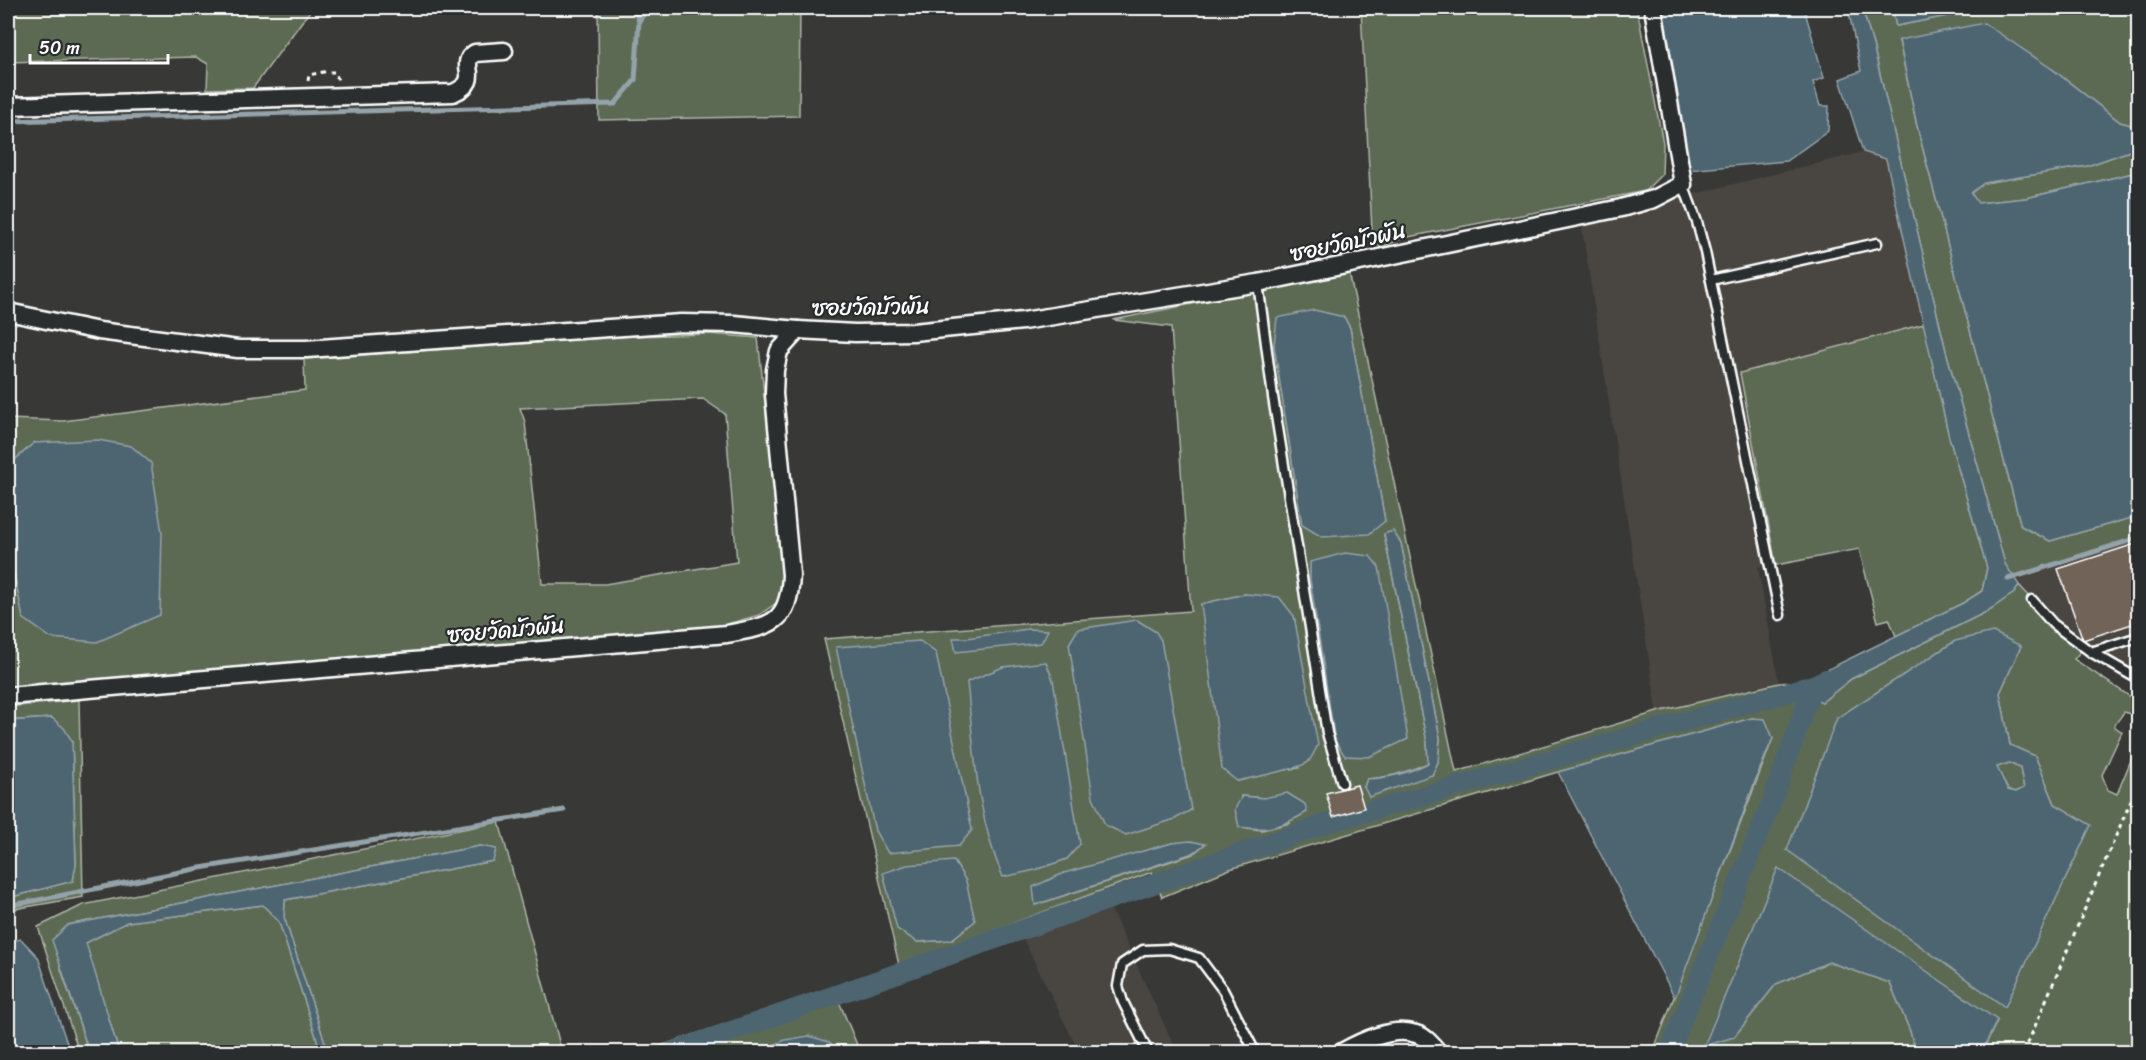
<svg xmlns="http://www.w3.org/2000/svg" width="2146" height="1060" viewBox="0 0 2146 1060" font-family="Sriracha,'Playpen Sans Thai',sans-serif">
<rect width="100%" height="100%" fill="#383836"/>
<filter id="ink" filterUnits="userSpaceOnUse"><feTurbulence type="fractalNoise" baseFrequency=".0167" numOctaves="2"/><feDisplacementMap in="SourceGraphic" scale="12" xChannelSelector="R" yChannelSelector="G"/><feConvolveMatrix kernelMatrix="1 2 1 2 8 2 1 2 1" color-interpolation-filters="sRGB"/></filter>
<g filter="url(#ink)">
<!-- built -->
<g fill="#494540">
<polygon points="1863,152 1886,159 1924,324 1740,373 1776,565 1758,567 1779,683 1657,712 1581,222"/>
<polygon points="2138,539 2138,686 2080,652 2014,579"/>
<polygon points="1110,907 1177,1052 1079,1052 1023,939"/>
</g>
<!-- green -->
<g fill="#5c6b53" stroke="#aeb5a9" stroke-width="1.5" fill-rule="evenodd">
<polygon points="76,8 312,8 253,88 207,89 208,64 196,57 8,62 8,10"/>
<polygon points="598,8 800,8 799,116 599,120"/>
<polygon points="1361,8 1637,8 1663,143 1662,174 1645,191 1403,238 1380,248 1372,231"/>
<polygon points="1862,8 1892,8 1896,26 1988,8 2138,8 2138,127 2120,122 2052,69 1899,41 1917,126 2021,526 2050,541 2138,516 2138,539 2013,579 2005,564 1946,351 1873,45"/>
<polygon points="2138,148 2138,172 2026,198 1977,203 1971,193 1984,183 2087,166"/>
<path d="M 1349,272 L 1456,772 L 1657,712 L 1779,683 L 1804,681 L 1804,694 L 1822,702 L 1851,679 L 1986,612 L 2014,593 L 2019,585 L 2080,652 L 2074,659 L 2138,702 L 2138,716 L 2124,712 L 2114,726 L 2122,732 L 2102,775 L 2108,790 L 2117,794 L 2138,743 L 2138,1052 L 1982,1052 L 1997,1021 L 1778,869 L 1734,1037 L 1776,984 L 1829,962 L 1890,983 L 1910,1031 L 1916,1052 L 1653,1052 L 1773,738 L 1752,718 L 1558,772 L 1230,869 L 1162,897 L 1152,872 L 899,965 L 824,639 L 1191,611 L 1171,327 L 1113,320 ZM 1344,317 L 1350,328 L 1385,521 L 1302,525 L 1274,345 ZM 1393,532 L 1401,543 L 1440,738 L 1438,762 L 1432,775 L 1364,787 L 1367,779 C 1389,778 1408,772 1428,763 L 1427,742 L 1384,535 ZM 1245,594 L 1294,616 L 1301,662 L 1299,768 L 1283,770 L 1238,781 L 1201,604 ZM 2021,646 L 2000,693 L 2010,745 L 2035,756 L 2055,804 L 1787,850 ZM 1241,796 L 1264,798 L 1290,823 L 1262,830 L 1239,827 ZM 1172,843 L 1205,844 L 1193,854 L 1035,905 L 1135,854 ZM 975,921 L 951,940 L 917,942 Z"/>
<polygon points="1924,324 1949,437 1987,568 1982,591 1963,603 1896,636 1889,619 1878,622 1859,549 1776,565 1740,373"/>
<path d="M 709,334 L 758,338 L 782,560 L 782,599 L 759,615 L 724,625 L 608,637 L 448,649 L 8,689 L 8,550 L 15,578 L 34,443 L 8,466 L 8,419 L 63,421 L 305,390 L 304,359 L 632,336 ZM 703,399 L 725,414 L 737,562 L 605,584 L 542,584 L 525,422 L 520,408 Z"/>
<polygon points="79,700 83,897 8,910 8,898 73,881 76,864 72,741 52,718 8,721 8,707"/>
<polygon points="2009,763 2020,768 2024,788 2016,792 2008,790 1996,767"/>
<polygon points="499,822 562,1052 328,1052 284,917 285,900 492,861 496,849 480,846 68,925 61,969 89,1052 79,1052 38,927 83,905"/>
<polygon points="263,905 279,922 321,1052 119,1052 85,943 127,922"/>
<polygon points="833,987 860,1052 840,1052 829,1042 785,1040 758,1052 643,1052"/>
</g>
<!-- water -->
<g fill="#4d6571" stroke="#94a3aa" stroke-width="1.5" fill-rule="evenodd">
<polygon points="1662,8 1804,8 1824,78 1813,82 1820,106 1829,106 1828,131 1786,161 1688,170"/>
<polygon points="1848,8 1862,8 1873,45 1946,351 2005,564 2019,585 2014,593 1986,612 1851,679 1822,702 1804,694 1804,681 1963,603 1982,591 1987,568 1949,437 1886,159 1863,152 1840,79 1861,71"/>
<polygon points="1892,8 1988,8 1896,26"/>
<polygon points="1984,23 2052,69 2120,122 2138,127 2138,148 2087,166 1984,183 1971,193 1978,203 2026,198 2138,172 2138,516 2050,541 2021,526 1917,126 1899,40"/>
<polygon points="1314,310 1344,317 1350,328 1385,521 1369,534 1322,537 1302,525 1274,345 1277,318"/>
<polygon points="98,440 131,446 151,463 162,533 160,615 97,642 51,638 23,618 15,578 8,550 8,466 34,443"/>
<path d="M 1393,531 L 1401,543 L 1440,738 L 1438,762 L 1432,775 L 1369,797 L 1364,787 L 1367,779 C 1388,778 1409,773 1428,763 L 1427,742 L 1384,534 Z"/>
<polygon points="1345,553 1370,556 1379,567 1408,739 1369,757 1345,756 1335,741 1310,579 1310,562"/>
<path d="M 1245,594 L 1279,597 L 1294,616 L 1318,745 C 1315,750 1312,758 1308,762 C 1303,768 1250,778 1237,781 L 1222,769 L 1201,604 Z"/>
<polygon points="1137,620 1156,632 1161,640 1191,810 1175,819 1126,835 1105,825 1093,797 1069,644 1078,629"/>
<polygon points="1028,629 1048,630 1041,643 956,652 953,638 967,638"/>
<path d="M 1993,632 L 2021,646 L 2000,693 L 2010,745 L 2035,756 L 2055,804 L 2091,825 L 2005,1007 L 1787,850 L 1837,718 L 1955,641 ZM 2009,763 L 2020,768 L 2024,788 L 2016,792 L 2008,790 L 1997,767 Z"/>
<polygon points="920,641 936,653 972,830 959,846 888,853 875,831 836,647"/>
<path d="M 1046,662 L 1053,680 L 1080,844 L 1067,859 L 1035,870 L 1003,877 C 976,816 974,748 967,682 L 1003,667 Z"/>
<polygon points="52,718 64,728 72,741 76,864 73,881 8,898 8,721"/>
<polygon points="1752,718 1765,719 1773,738 1757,776 1675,998 1558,772"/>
<path d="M 1287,793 L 1305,804 L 1307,812 C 1282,827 1268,831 1239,827 L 1235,809 L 1242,796 L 1264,798 Z"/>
<polygon points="1190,841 1205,844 1193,853 1035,905 1033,887 1064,873 1172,843"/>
<polygon points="480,846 496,849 493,861 285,900 284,917 328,1052 321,1052 279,922 263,905 127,922 86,943 119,1052 89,1052 52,940 68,925"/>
<polygon points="954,861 966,881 975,921 951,940 917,942 897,929 883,873 907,865"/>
<polygon points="1778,868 1997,1020 1982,1052 1916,1052 1910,1031 1890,983 1829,962 1776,984 1734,1037 1704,1046"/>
<polygon points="21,939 38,957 70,1052 8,1052 8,942"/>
<polygon points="809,1036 829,1042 840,1052 798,1051 758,1052 785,1040"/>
</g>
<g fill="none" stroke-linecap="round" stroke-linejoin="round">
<!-- stream -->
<g stroke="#94a3aa" stroke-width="5">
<polyline points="639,21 648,8"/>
<polyline points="8,121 615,104 635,80 639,21 633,8"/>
<polyline points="2008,579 2138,538"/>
<polyline points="8,906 200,868 564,810"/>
</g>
<!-- canal -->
<g stroke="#4d6571" stroke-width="20">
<polyline points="672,1052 1328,823 1813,685"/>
<polyline points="1669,1052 1773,799 1813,685 1826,679"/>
</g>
</g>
<!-- building -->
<g fill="#716358" stroke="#fff" stroke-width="1.5">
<polygon points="2138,543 2138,622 2083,640 2058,569"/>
<polygon points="1357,785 1364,808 1333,817 1326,793"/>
</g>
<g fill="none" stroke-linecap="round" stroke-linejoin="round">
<defs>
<g id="lane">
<polyline points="1683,184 1697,222 1705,252 1780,615"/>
<polyline points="1711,280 1877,243"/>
<polyline points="1258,283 1273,397 1327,733 1342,783"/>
<polyline points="2032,600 2053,624 2091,652 2138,679"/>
<polyline points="2091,652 2138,637"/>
<polyline points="1148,1052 1123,1002 1118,986 1122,964 1143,950 1169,949 1199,958 1223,990 1255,1052"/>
</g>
<g id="street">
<path d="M 8,106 L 453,93 C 485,79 456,65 475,53 L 504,51"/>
<polyline points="8,312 99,331 238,349 306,349 681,323 734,324 798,330"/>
<path d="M 8,696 L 727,634 C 771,626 789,624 791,575 L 774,394 L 775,370 L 779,351 L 798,330 L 855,333 L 913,332 L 1023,321 L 1258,283 L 1621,208 L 1654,199 L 1683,184 L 1653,8"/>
<path d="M 1342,1052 C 1362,1041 1393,1026 1416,1034 C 1425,1036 1432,1045 1438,1052"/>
</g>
</defs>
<!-- lane casing -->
<use href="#lane" stroke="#fff" stroke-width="13"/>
<!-- street casing -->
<use href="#street" stroke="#fff" stroke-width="21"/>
<!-- path -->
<g stroke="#fff" stroke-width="3" stroke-dasharray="4.5 4.5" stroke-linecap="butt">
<polyline points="308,81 309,75 323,72 335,72 338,80"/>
<polyline points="2024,1052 2138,784"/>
</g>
<!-- lane -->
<use href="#lane" stroke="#2a2d2e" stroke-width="8"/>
<!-- street -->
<use href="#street" stroke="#2a2d2e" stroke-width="16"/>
</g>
</g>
<g text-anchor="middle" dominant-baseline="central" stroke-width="4.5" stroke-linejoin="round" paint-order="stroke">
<!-- street labels -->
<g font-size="22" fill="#fff" stroke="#2a2d2e">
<text transform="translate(1348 242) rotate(-12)">ซอยวัดบัวผัน</text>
<text transform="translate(871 307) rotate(-1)">ซอยวัดบัวผัน</text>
<text transform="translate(506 630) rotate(-5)">ซอยวัดบัวผัน</text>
</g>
</g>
<!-- margin -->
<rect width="2146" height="1060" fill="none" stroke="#2a2d2e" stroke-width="30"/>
<rect x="15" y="15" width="2116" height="1030" fill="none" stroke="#fff" stroke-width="2" filter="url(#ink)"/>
<!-- scale -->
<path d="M30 54v9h138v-9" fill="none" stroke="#ffffff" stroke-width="3"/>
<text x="39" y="54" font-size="18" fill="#ffffff" stroke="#2a2d2e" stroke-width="4.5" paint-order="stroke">50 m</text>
</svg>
